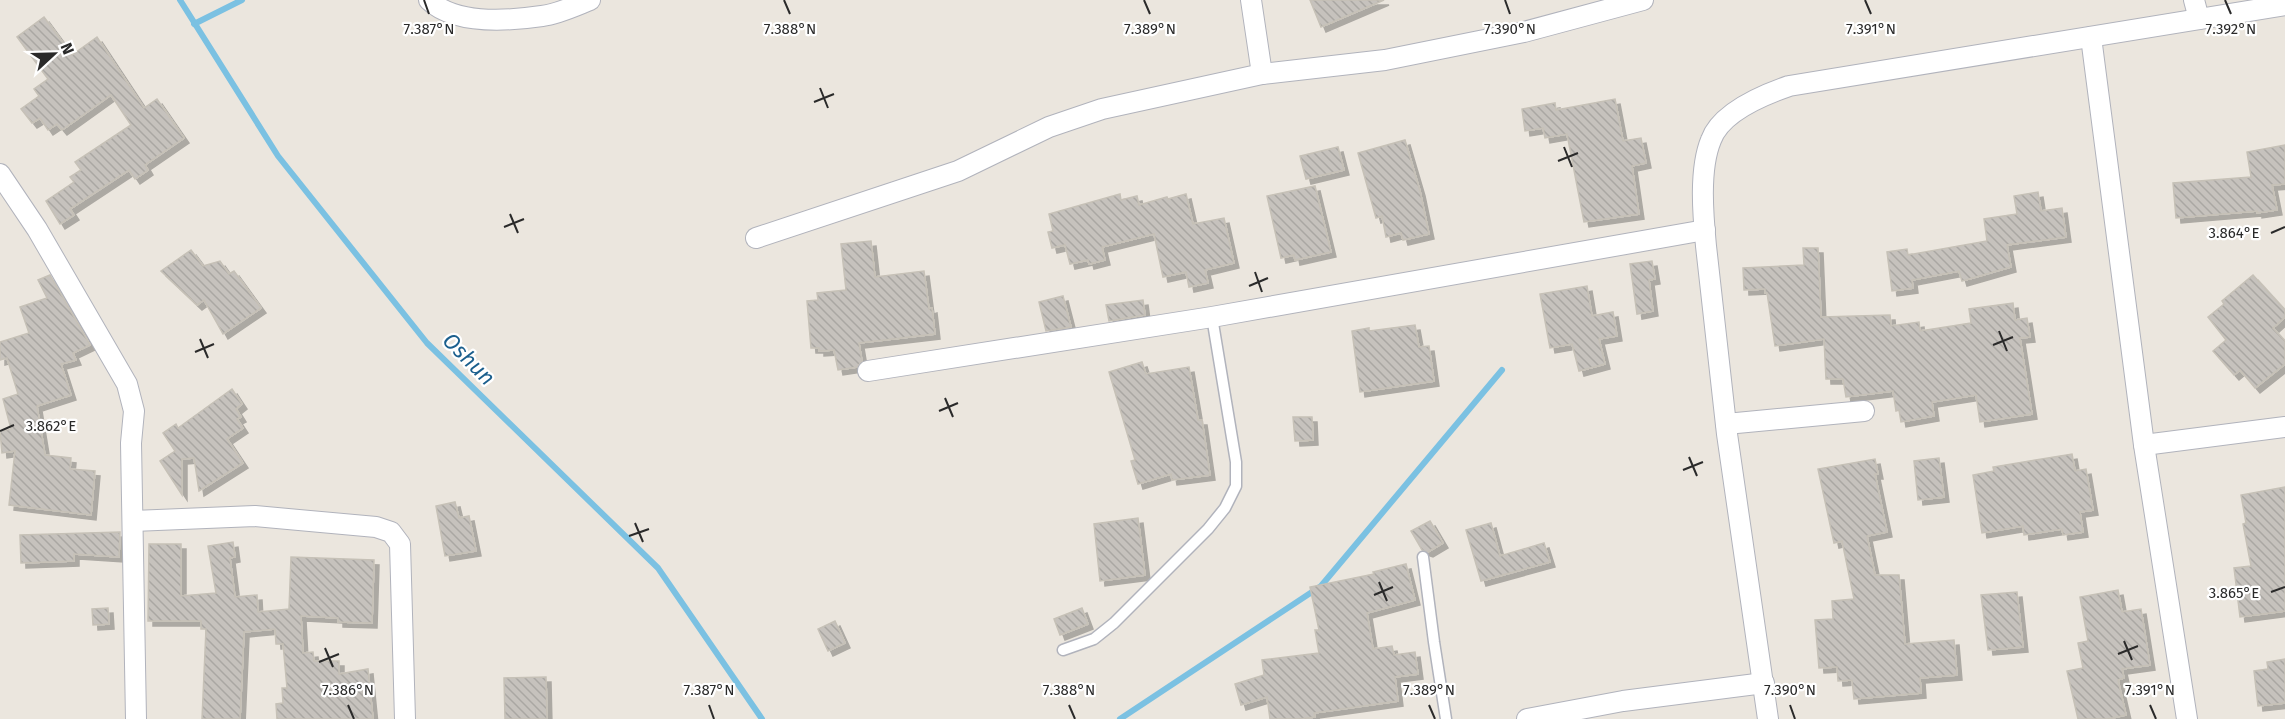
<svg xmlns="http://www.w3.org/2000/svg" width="2285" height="719" viewBox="0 0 2285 719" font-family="'Fira Sans',sans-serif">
<defs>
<pattern id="building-back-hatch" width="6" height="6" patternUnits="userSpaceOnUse" patternTransform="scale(1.5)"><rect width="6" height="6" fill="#c6c2bd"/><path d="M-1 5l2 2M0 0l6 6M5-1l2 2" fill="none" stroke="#aaa7a3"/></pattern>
<filter id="shadow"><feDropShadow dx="5" dy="5" stdDeviation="0" flood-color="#0004"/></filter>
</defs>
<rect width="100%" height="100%" fill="#ebe6de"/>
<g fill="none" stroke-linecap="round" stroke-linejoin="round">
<!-- stream -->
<g stroke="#7bc1e2" stroke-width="6">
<polyline points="180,0 278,156 427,343 658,568 762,719"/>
<polyline points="194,24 242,0"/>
<polyline points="1120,719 1321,586 1502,370"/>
</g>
</g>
<!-- building -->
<g fill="url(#building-back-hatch)" stroke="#c6c1b7" stroke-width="1.5" filter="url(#shadow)">
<polygon points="1310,0 1384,0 1321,27"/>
<polygon points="44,17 72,55 97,37 144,108 157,99 184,138 145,165 148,170 135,179 129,170 70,209 74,215 60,224 46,201 74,182 70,177 81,170 75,162 131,125 111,95 62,130 57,124 48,130 40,118 32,123 21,109 39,96 34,89 48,79 17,37"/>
<polygon points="1615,99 1623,141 1641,138 1646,163 1632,166 1639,214 1584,222 1567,134 1545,138 1543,128 1525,131 1522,109 1555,103 1556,110"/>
<polygon points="1405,140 1420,191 1429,234 1403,240 1401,233 1386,237 1382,216 1376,218 1358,153"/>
<polygon points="2285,145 2285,184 2272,185 2277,210 2257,213 2257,211 2176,218 2173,183 2251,177 2247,152"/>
<polygon points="1338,147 1344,170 1306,179 1300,156"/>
<polygon points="1315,186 1331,252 1295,260 1294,255 1281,258 1267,196"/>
<polygon points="2038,192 2041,211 2062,208 2066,237 2007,245 2011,267 1962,281 1959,271 1912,280 1913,288 1892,291 1887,252 1907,249 1908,255 1987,241 1984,219 2017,214 2014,196"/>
<polygon points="1120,194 1121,200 1137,196 1139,205 1167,197 1168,199 1186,194 1193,224 1224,218 1234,263 1205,270 1208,283 1189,287 1186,272 1163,277 1154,234 1102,247 1105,260 1089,264 1088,260 1070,264 1065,245 1052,248 1048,232 1053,231 1049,214"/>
<polygon points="871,241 875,277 924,271 929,309 932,308 935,334 859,343 862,361 857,367 838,370 834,350 819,351 819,348 811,348 807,301 818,300 817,293 846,290 841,244"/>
<polygon points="1803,248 1818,248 1821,317 1890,315 1891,326 1919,322 1920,331 1971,323 1969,309 2013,303 2015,320 2027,318 2030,337 2020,338 2032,414 1980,422 1976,395 1932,402 1934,416 1901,422 1899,410 1896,411 1893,391 1846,397 1843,379 1826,379 1824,339 1775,346 1767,293 1765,293 1765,289 1744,290 1743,268 1804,265"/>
<polygon points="191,250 203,266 220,261 229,274 234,271 261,308 223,334 204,300 197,305 161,271"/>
<polygon points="1652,261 1655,279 1649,280 1653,311 1637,314 1630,264"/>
<polygon points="50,275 90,345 73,353 76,360 61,364 71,395 37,406 45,455 71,458 70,469 95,471 91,515 9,505 15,451 2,453 0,431 11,429 3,399 18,394 7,358 0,360 0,342 29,333 20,307 47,298 38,280"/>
<polygon points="2253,275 2285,310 2285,317 2273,328 2285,341 2285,364 2255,388 2240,370 2234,375 2213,351 2226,340 2208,317 2224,304 2222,301"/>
<polygon points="1587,286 1592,316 1613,312 1617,336 1599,339 1605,364 1579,371 1572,344 1550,348 1540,294"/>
<polygon points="1063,296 1071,327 1046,331 1039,302"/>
<polygon points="1143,300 1145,315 1109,321 1106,305"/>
<polygon points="1415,325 1419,347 1429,346 1434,381 1360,392 1352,331 1369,328 1369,331"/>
<polygon points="1142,362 1146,374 1189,367 1198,420 1202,420 1210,475 1172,480 1171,474 1138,484 1131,461 1135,460 1109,372"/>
<polygon points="232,389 242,404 236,409 241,417 237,419 243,428 227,439 243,463 199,491 194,458 182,459 182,495 160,461 175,451 163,433 176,424 178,428"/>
<polygon points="1293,417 1312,417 1313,440 1295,441"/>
<polygon points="2072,454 2075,471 2086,469 2093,510 2080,512 2083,532 2063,535 2062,529 2024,535 2023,526 1982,533 1973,475 1994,471 1993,467"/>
<polygon points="1939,458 1944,497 1918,500 1914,461"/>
<polygon points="1875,459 1878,474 1875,474 1887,532 1867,536 1875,575 1899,575 1905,644 1954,640 1957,675 1920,678 1921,693 1854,699 1852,680 1838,681 1837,667 1819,668 1815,620 1833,619 1832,601 1854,599 1842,541 1834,543 1818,469"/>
<polygon points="2285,487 2285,611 2240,617 2234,568 2251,566 2243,524 2246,523 2241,495"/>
<polygon points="455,502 459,518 469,516 476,551 445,556 436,506"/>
<polygon points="1138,518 1145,575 1100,581 1094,524"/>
<polygon points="1430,521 1443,543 1428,552 1422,550 1411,531"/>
<polygon points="1491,523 1500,556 1544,543 1550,562 1481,581 1466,530"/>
<polygon points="120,532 119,557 74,554 74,561 21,563 20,535"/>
<polygon points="233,542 235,557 230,558 235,597 257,595 258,612 289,609 291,557 374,560 372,623 338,622 338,618 301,616 303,653 313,652 314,661 339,661 339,674 368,669 373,719 277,719 276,704 283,703 282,688 287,688 283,644 276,644 275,629 244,632 240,719 202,719 206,629 201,629 201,621 148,621 149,544 181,544 181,596 216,593 208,546"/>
<polygon points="1406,564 1415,600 1367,613 1373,649 1392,646 1394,655 1415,652 1418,674 1395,677 1398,701 1314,713 1315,717 1299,719 1270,719 1267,697 1241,705 1235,684 1264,675 1262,660 1319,653 1315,630 1319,630 1310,587 1374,574 1373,572"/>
<polygon points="2118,590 2122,612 2141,609 2150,665 2122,669 2124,678 2118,680 2126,715 2108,719 2078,719 2067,671 2083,668 2078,643 2088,641 2080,597"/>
<polygon points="2017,592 2023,647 1988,650 1981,595"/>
<polygon points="108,608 109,624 93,625 92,609"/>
<polygon points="1082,608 1088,624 1060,635 1054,619"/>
<polygon points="835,621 845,643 828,651 818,629"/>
<polygon points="2285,659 2285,703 2258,706 2254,671 2268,669 2267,662"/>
<polygon points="546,677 547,719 505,719 504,678"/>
</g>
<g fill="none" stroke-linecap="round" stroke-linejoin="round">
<defs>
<g id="service">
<polyline points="1423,557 1434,642 1446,719"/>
<polyline points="1063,650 1094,639 1114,623 1208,529 1225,508 1236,486 1236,462 1212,317"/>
</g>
<g id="minor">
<path d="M 429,0 C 455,25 508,21 542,16 C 558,14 575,6 590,0"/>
<polyline points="1251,0 1262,74"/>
<polyline points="2194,0 2199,19"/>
<polyline points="2091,37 2144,445 2187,719"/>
<polyline points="0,174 37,229 127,384 134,411 131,443 136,719"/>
<polyline points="756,238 958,171 1049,127 1102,109 1262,74 1385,60 1524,32 1643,0"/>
<polyline points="868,371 1212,317 1705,230"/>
<polyline points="1726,424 1864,411"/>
<polyline points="2144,445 2285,427"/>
<polyline points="133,521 255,516 376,527 391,532 400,544 405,719"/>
<polyline points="1527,719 1623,701 1764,683"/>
<path d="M 1768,719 L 1727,434 L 1706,246 C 1703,215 1699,169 1711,140 C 1721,112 1763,95 1789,86 L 2285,5"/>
</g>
</defs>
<!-- service casing -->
<use href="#service" stroke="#b1b3bc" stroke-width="13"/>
<!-- minor casing -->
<use href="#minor" stroke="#b1b3bc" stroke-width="22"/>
<!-- service -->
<use href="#service" stroke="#fff" stroke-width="10"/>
<!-- minor -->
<use href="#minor" stroke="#fff" stroke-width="20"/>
</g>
<!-- ticks -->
<path fill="none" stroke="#2a2a2a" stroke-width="2" d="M 424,0 L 429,14M 784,0 L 790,14M 1144,0 L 1150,14M 1505,0 L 1510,14M 1865,0 L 1871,14M 2225,0 L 2231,14M 820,88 L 828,108M 814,102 L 834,94M 1564,147 L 1572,167M 1558,161 L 1578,153M 510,214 L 518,233M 504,227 L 524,219M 2271,233 L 2285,227M 1255,272 L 1262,292M 1249,286 L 1268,278M 1999,331 L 2007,351M 200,339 L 208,358M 1993,345 L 2013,337M 195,352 L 214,344M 945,398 L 953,417M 939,411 L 958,403M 0,431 L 14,425M 1689,457 L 1697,476M 1683,470 L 1703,462M 635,523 L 643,542M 629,536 L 649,529M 1379,582 L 1387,601M 2271,592 L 2285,587M 1374,595 L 1393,587M 2124,641 L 2132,660M 325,648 L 333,667M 2118,654 L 2138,646M 319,662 L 339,654M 348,705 L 354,719M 709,705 L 714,719M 1069,705 L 1075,719M 1429,705 L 1435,719M 1790,705 L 1795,719M 2150,705 L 2156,719"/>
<g text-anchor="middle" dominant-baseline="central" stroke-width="4.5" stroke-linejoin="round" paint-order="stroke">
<!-- water labels -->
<g font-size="22" font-style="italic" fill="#1b5f8d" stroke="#fff">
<text transform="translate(469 359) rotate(45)">Oshun</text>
</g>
</g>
<g font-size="15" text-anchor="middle" fill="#2a2a2a" stroke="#fff" stroke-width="4.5" stroke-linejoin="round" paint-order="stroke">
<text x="429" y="34">7.387°N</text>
<text x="790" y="34">7.388°N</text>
<text x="1150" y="34">7.389°N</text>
<text x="1510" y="34">7.390°N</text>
<text x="1871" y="34">7.391°N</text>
<text x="2231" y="34">7.392°N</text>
<text x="2234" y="238">3.864°E</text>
<text x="51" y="431">3.862°E</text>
<text x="2234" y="598">3.865°E</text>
<text x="348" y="695">7.386°N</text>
<text x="709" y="695">7.387°N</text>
<text x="1069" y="695">7.388°N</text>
<text x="1429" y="695">7.389°N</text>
<text x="1790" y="695">7.390°N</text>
<text x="2150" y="695">7.391°N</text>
</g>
<!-- north arrow -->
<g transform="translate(54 54) rotate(68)" stroke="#ffffff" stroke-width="4.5" paint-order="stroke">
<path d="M0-4.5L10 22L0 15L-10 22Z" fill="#2a2a2a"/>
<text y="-9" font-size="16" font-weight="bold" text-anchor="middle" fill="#2a2a2a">N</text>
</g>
</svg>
